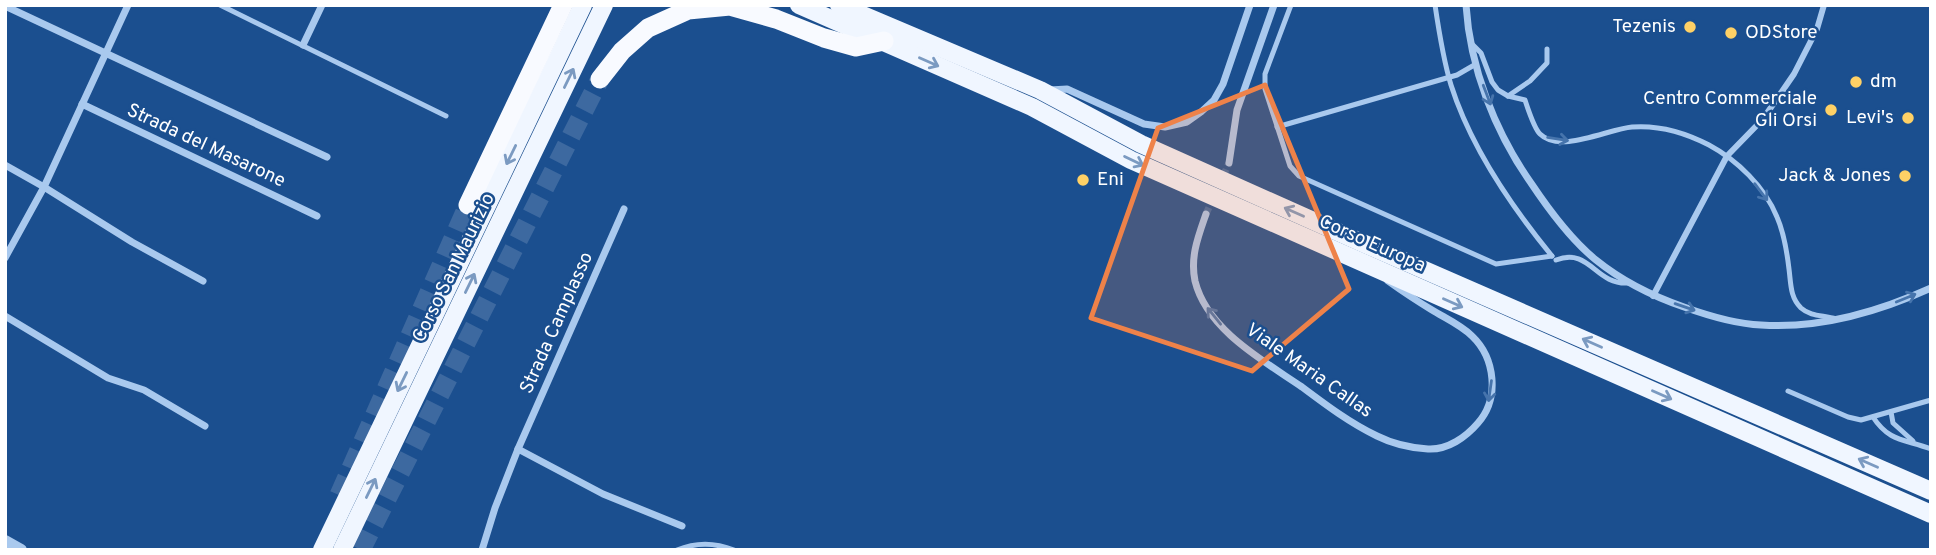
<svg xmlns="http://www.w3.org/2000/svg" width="1936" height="555" viewBox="0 0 1936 555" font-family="Overpass,sans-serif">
<rect width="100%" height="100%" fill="#1b4f8f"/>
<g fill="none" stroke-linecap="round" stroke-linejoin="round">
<!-- minor-tunnel -->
<polyline stroke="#3d69a0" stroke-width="7" stroke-dasharray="7 3.5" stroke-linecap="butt" points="1206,214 1229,163"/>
<!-- trunk-tunnel -->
<g stroke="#3d69a0" stroke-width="19" stroke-dasharray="19 10" stroke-linecap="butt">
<polyline points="339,495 468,205"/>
<polyline points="361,550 600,79"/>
</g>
<!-- service -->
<g stroke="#a9c9ee" stroke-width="5">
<polyline points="220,5 446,116"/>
<polyline points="1291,5 1265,74 1265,89 1290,166 1299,176 1496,264 1552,256"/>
<path d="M 1435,5 C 1439,32 1443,59 1451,85 C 1471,148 1511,206 1552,256"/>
<path d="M 1471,43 L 1481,53 L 1492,82 L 1498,90 L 1508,96 L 1525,100 C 1528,109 1534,128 1540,134 C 1560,154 1608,129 1632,127 C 1658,125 1686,133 1709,145 C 1737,160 1765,187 1777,217 C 1784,233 1787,252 1789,269 C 1791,284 1790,297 1801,308 C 1811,317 1824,315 1836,319"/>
<polyline points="1508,96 1530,81 1547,63 1547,49"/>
<polyline points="1277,127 1457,75 1476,64"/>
<path d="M 1556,260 C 1590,247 1595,285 1628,283"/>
<polyline points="1788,391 1848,417 1861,420 1931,400"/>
<polyline points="1891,412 1893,423 1913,441"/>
<path d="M 1873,417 C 1889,442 1905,439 1931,449"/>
<path d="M 677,550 C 696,542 714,542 734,550"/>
</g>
<!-- pedestrian -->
<polyline stroke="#a9c9ee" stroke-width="6" points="1653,296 1727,156 1763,119 1794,74 1817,29 1824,5"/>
<!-- minor -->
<g stroke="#a9c9ee" stroke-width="7">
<path d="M 1466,5 C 1470,68 1495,132 1531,183 C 1549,210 1570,239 1596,260 C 1622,281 1652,296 1684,307 C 1709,316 1735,324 1761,325 C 1820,329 1878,312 1931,288"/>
<polyline points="5,6 327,157"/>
<polyline points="303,45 322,5"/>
<polyline points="1050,90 1067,89 1144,124 1165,127 1187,122 1201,112 1214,100 1223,84 1250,5"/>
<polyline points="82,104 317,216"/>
<polyline points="1229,163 1237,110 1274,5"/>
<polyline points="5,165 44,187 132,242 203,281"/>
<path d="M 1206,214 C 1198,237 1190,257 1195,281 C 1207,330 1264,361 1302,387 C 1326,405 1350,423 1377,436 C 1393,444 1411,448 1428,449 C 1448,450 1466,437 1478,423 C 1500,398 1495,358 1472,336 C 1461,325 1445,318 1432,310 C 1417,301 1402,291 1388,281"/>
<polyline points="5,258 44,187 128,5"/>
<polyline points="5,316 108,378 144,390 205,426"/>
<polyline points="518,449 603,494 682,526"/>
<polyline points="482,550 495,508 518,449 624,209"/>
</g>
<!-- tertiary -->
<polyline stroke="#a9c9ee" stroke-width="12" points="5,541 21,550"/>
<!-- primary -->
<g stroke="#f0f6ff" stroke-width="18">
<polyline points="799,5 1032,107 1131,160 1931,514"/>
<polyline points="839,5 1040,90 1141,144 1367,245 1931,491"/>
<polyline points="322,550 583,5"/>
<polyline points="342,550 604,5"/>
</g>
<!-- trunk -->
<g stroke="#f8faff" stroke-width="19">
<polyline points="600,79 622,51 648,28 688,10 730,6 776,19 824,38 856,47 884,41"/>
<polyline points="468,205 563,5"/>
</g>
</g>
<!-- one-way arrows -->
<defs><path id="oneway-shaft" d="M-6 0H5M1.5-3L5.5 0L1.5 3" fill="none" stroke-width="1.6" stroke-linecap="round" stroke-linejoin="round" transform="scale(1.75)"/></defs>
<g stroke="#7b9ac1">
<use href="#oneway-shaft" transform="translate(929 62) rotate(24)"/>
<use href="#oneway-shaft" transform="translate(569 78) rotate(-64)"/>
<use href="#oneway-shaft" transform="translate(511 155) rotate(116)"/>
<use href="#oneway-shaft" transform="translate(1134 161) rotate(26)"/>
<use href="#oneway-shaft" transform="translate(1294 212) rotate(-156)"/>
<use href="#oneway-shaft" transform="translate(470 283) rotate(-64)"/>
<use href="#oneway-shaft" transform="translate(1453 303) rotate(24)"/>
<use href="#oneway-shaft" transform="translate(1592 343) rotate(-156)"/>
<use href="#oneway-shaft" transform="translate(402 382) rotate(116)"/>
<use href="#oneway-shaft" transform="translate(1662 395) rotate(24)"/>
<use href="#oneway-shaft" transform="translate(1868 463) rotate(-156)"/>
<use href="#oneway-shaft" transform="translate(371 488) rotate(-64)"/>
</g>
<g stroke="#4674ac">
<use href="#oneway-shaft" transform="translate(1487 95) rotate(69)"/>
<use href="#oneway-shaft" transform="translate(1558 139) rotate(9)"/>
<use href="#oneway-shaft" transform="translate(1761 192) rotate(53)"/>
<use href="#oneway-shaft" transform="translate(1906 298) rotate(-22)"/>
<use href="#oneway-shaft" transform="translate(1685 307) rotate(19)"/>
<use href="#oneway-shaft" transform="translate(1214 316) rotate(-129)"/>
<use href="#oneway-shaft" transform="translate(1490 391) rotate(98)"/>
</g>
<!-- marked area -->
<path fill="#ee8249" fill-opacity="0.2" stroke="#ee8249" stroke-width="5" stroke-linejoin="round" d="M 1265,85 L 1349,289 L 1252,371 L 1091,318 L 1158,128 Z"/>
<!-- markers -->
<g fill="#ffd166" stroke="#1b4f8f" stroke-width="2.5">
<circle cx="1690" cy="27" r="7"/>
<circle cx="1731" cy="33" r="7"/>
<circle cx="1856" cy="82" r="7"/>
<circle cx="1831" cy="110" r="7"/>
<circle cx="1908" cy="118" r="7"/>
<circle cx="1905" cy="176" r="7"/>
<circle cx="1083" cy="180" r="7"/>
</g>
<g text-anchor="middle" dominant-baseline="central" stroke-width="5" stroke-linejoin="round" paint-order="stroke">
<!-- poi labels -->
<g font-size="19" fill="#fff" stroke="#1b4f8f" text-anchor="end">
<text x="1676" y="27">Tezenis</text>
<text x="1745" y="33" text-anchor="start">ODStore</text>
<text x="1870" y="82" text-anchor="start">dm</text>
<text x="1817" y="99">Centro Commerciale<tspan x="1817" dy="22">Gli Orsi</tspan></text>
<text x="1894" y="118">Levi's</text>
<text x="1891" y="176">Jack &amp; Jones</text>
<text x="1097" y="180" text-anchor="start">Eni</text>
</g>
<!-- street labels -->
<g font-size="19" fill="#fff" stroke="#1b4f8f">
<text transform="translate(206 146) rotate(25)">Strada del Masarone</text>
<text transform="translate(1372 244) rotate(24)">Corso Europa</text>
<text transform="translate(454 268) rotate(-64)">Corso San Maurizio</text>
<text transform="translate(557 323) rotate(-66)">Strada Camplasso</text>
<text transform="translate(1309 371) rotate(35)">Viale Maria Callas</text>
</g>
</g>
<!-- border -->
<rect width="1936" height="555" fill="none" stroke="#ffffff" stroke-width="14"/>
</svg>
